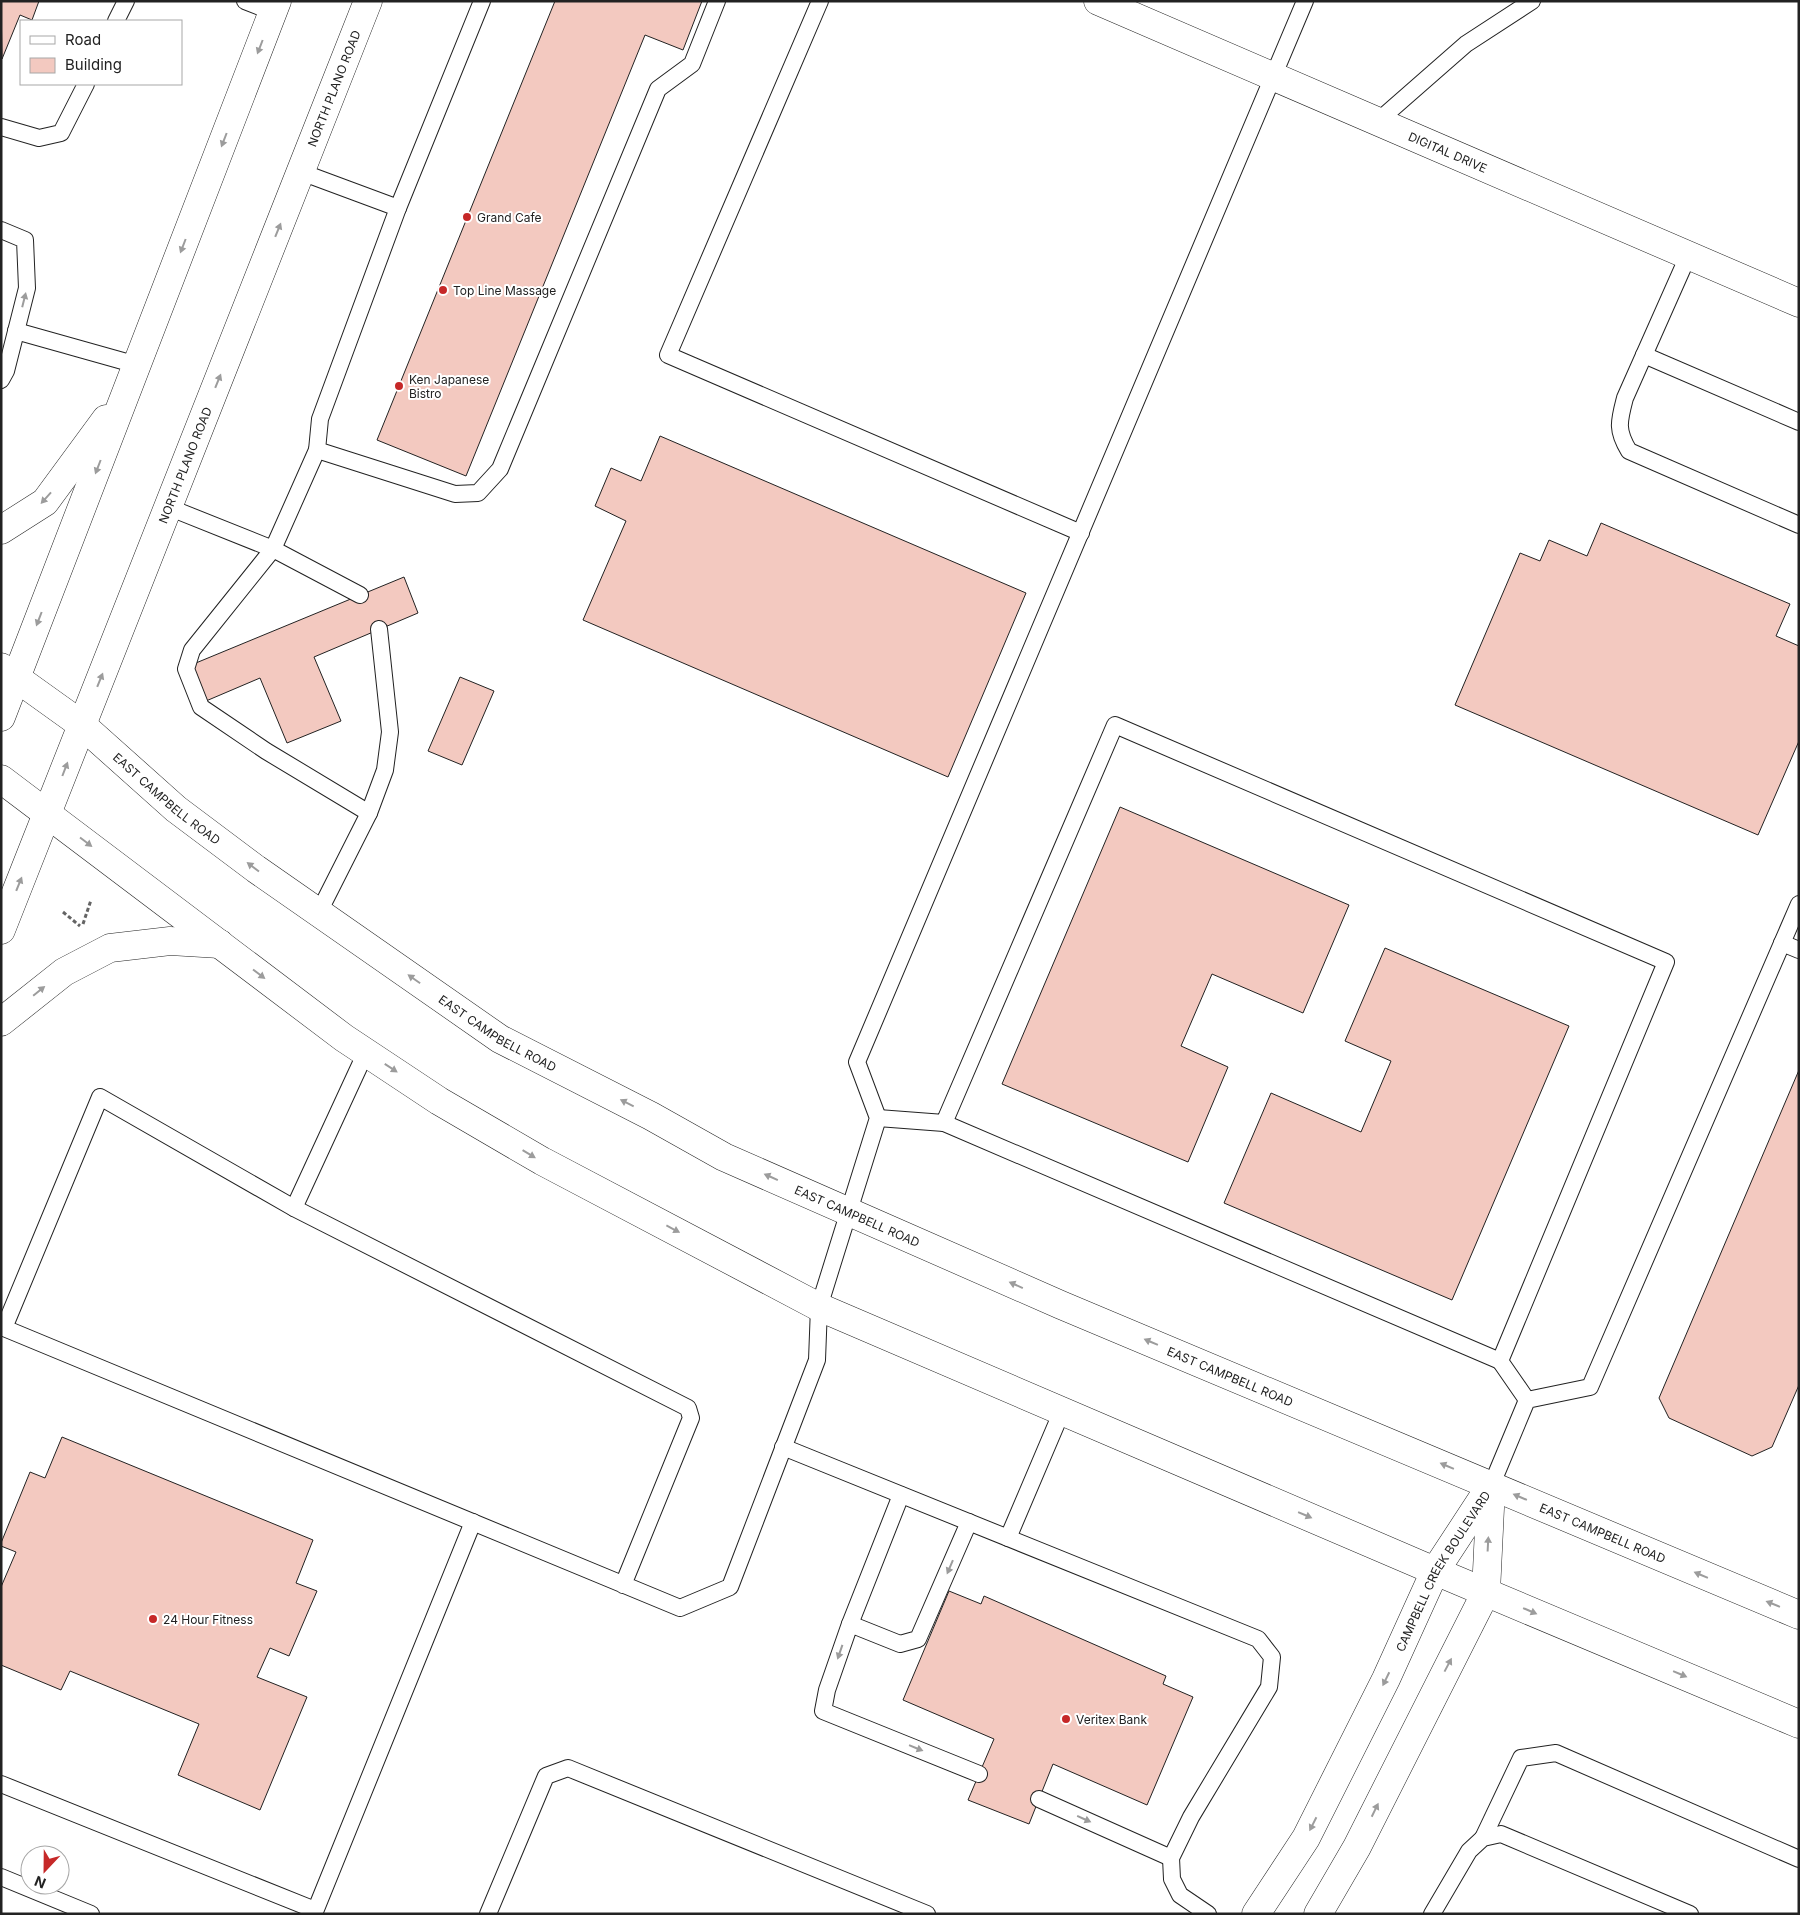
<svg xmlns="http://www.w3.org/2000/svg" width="1800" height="1915" viewBox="0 0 1800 1915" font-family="Inter,sans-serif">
<rect width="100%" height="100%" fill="#fff"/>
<!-- building -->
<g fill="#f3c9c0" stroke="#222">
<polygon points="1,1 39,1 32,20 20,15 2,59"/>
<polygon points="555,1 702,1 683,50 645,35 466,476 377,440"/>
<polygon points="660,436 1026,593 948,777 583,620 626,521 595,506 611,468 641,481"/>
<polygon points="1601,523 1790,604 1776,636 1799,646 1799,741 1758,835 1455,705 1520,553 1540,561 1549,540 1587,556"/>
<polygon points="404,577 418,613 314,657 341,721 287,743 260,678 206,701 191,665"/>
<polygon points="460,677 494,691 462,765 428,751"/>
<polygon points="1120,807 1349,905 1303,1013 1212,974 1181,1046 1228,1067 1188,1162 1002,1084"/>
<polygon points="1385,948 1569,1026 1452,1300 1224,1203 1271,1093 1361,1132 1391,1061 1345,1041"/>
<polygon points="1799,1070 1799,1385 1772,1447 1752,1456 1669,1418 1659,1398"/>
<polygon points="62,1437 313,1540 296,1583 317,1591 289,1656 270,1648 257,1677 307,1697 260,1810 178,1775 199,1724 70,1671 61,1690 1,1665 1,1587 16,1552 1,1546 1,1543 30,1472 45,1478"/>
<polygon points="949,1591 981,1604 984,1596 1166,1676 1163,1684 1193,1697 1147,1805 1053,1764 1029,1824 968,1800 994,1739 903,1700"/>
</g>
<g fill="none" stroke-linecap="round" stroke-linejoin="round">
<defs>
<g id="service">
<polyline points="245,1 273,12"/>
<polyline points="482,1 398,208 320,419 317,450 455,494 478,493 500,469 658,89 692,64 717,1"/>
<polyline points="820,1 668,355 1081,533"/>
<polyline points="116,21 126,1"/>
<polyline points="1377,122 1466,44 1532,1"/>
<polyline points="1,127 39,138 61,133 86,84"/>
<polyline points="301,172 398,208"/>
<polyline points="1,230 25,240 27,288 6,371 1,380"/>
<path d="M 1688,256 L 1625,398 C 1619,421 1616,430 1629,451 L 1799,525"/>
<polyline points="16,331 137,365"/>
<polyline points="1644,355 1799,422"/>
<polyline points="317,450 273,549 192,650 186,669 201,707 266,751 369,813 319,912"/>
<polyline points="168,507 273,549 360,595"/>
<polyline points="369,813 385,770 390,732 379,629"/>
<polyline points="1782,943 1799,950"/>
<polyline points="878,1118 944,1123 1115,725 1666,962 1500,1361 1527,1400"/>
<polyline points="944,1123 1500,1361"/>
<polyline points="294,1208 366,1052"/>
<polyline points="783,1447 1258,1639 1272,1657 1269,1687 1191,1817 1171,1858 1172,1879 1180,1895 1208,1914"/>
<polyline points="1492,1484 1527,1400 1590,1387 1799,904"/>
<polyline points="969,1522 918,1639 900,1644 850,1624 827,1690 823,1711 979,1774"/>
<polyline points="1008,1538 1062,1411"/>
<polyline points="623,1585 691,1418 688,1408 294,1208 100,1097 4,1328 680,1608 730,1587 817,1360 819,1307 878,1118 857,1062 1305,1"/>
<polyline points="850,1624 901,1495"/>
<polyline points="1,1784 315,1910"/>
<polyline points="1039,1799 1171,1858"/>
<polyline points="1483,1838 1521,1758 1556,1753 1799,1859"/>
<polyline points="1,1877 91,1914"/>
<polyline points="314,1914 473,1522"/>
<polyline points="488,1914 546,1776 568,1768 927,1914"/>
<polyline points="1432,1914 1469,1851 1483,1838 1501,1834 1690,1914"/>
</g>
<g id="minor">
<path id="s1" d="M 1098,1 L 1799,303"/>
</g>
<g id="tertiary">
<path id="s2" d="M 1256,1914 L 1306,1838 L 1386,1679 L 1435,1571 L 1492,1484"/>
<polyline points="1318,1914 1357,1847 1486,1592 1491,1487"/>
</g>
<g id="secondary">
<polyline points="1,530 45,502 106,419"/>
<path id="s3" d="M 1,667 L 82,725 L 176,809 L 256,869 L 500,1039 L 651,1116 L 724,1157 L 1061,1305 L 1799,1615"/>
<polyline points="1,717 277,1"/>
<polyline points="1,779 344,1038 439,1101 542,1161 819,1307 1435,1571 1799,1724"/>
<path id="s4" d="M 1,930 L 368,1"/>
<polyline points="1,1022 64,972 110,948 170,941 220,944"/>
</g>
</defs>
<!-- service casing -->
<use href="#service" stroke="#222" stroke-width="18"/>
<!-- minor casing -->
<use href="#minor" stroke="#222" stroke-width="29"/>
<!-- tertiary casing -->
<use href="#tertiary" stroke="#222" stroke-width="29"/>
<!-- secondary casing -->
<use href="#secondary" stroke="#222" stroke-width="29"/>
<!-- path -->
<g stroke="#646464" stroke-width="3" stroke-dasharray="4 2.5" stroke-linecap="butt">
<polyline points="63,912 80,926"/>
<polyline points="83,924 91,900"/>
</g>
<!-- service -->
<use href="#service" stroke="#fff" stroke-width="16"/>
<!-- minor -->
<use href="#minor" stroke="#fff" stroke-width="28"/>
<!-- tertiary -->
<use href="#tertiary" stroke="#fff" stroke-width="28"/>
<!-- secondary -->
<use href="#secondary" stroke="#fff" stroke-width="28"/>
</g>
<!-- one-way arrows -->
<defs><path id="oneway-solid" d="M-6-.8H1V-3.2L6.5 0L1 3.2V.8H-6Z" transform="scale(1.25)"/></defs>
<g fill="#9c9c9c">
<use href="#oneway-solid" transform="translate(260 47) rotate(111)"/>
<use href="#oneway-solid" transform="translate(224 140) rotate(111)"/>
<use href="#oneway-solid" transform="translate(278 230) rotate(-68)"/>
<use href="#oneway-solid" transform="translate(183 246) rotate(111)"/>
<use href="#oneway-solid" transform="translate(24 300) rotate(-76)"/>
<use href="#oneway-solid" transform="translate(218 381) rotate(-68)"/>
<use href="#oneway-solid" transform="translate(98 467) rotate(111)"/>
<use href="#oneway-solid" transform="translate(46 498) rotate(132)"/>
<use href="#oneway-solid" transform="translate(39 619) rotate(111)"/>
<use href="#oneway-solid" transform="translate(100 680) rotate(-68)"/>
<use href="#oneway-solid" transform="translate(65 769) rotate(-69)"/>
<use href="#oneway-solid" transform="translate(86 842) rotate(37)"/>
<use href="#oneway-solid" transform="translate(253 867) rotate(-143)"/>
<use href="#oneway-solid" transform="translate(19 884) rotate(-68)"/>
<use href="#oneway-solid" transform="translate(259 974) rotate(37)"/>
<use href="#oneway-solid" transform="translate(414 979) rotate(-145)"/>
<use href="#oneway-solid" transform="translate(39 991) rotate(-39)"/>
<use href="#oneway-solid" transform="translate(391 1068) rotate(33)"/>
<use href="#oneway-solid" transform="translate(627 1103) rotate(-153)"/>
<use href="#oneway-solid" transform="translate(529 1154) rotate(31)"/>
<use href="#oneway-solid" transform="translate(771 1177) rotate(-156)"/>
<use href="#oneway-solid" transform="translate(673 1229) rotate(28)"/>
<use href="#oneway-solid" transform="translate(1016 1285) rotate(-156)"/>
<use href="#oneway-solid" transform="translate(1151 1342) rotate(-157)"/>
<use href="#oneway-solid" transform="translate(1447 1466) rotate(-157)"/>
<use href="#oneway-solid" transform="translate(1520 1497) rotate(-157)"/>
<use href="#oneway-solid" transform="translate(1305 1515) rotate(23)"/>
<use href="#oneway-solid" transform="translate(1488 1544) rotate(-87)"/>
<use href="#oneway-solid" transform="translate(950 1567) rotate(113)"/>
<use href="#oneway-solid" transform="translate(1701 1575) rotate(-157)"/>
<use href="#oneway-solid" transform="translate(1773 1604) rotate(-158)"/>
<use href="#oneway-solid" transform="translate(1530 1611) rotate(23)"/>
<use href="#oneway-solid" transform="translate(840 1652) rotate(109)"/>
<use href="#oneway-solid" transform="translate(1448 1665) rotate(-62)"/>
<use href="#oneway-solid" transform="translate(1680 1674) rotate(23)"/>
<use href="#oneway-solid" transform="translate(1386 1679) rotate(116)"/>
<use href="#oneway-solid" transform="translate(916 1748) rotate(22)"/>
<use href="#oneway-solid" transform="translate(1375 1810) rotate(-64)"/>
<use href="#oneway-solid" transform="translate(1084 1819) rotate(24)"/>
<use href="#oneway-solid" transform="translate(1313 1824) rotate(117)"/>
</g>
<!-- markers -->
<g fill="#c62828" stroke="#fff" stroke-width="2">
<circle cx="467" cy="217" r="5"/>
<circle cx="443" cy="290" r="5"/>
<circle cx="399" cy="386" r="5"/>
<circle cx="153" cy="1619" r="5"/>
<circle cx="1066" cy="1719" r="5"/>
</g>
<g text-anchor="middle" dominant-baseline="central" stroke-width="4" stroke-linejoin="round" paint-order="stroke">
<!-- street labels -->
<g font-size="12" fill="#222" stroke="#fff">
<text stroke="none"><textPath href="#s4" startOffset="905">NORTH PLANO ROAD</textPath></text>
<text stroke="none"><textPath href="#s1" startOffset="381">DIGITAL DRIVE</textPath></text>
<text stroke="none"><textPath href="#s4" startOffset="500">NORTH PLANO ROAD</textPath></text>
<text stroke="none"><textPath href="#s3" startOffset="212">EAST CAMPBELL ROAD</textPath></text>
<text stroke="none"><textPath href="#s3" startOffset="618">EAST CAMPBELL ROAD</textPath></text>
<text stroke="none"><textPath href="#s3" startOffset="1022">EAST CAMPBELL ROAD</textPath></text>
<text stroke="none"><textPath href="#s3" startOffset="1428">EAST CAMPBELL ROAD</textPath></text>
<text stroke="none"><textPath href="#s3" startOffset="1832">EAST CAMPBELL ROAD</textPath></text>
<text stroke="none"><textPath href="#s2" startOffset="391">CAMPBELL CREEK BOULEVARD</textPath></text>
</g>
<!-- poi labels -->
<g font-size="12" fill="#222" stroke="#fff" text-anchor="start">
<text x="477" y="217">Grand Cafe</text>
<text x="453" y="290">Top Line Massage</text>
<text x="409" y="379">Ken Japanese<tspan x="409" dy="14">Bistro</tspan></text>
<text x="163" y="1619">24 Hour Fitness</text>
<text x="1076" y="1719">Veritex Bank</text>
</g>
</g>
<!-- border -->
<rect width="1800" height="1915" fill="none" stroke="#222222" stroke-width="5"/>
<!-- legend -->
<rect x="20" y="20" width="162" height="65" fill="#ffffff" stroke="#a7a7a7"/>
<rect x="30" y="36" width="25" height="8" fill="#ffffff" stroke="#a7a7a7"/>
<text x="65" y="45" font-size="15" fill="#222222">Road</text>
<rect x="30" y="58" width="25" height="15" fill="#f3c9c0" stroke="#a7a7a7"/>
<text x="65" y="70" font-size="15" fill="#222222">Building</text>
<!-- north arrow -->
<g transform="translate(45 1870) rotate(202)"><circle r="24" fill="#ffffff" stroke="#a7a7a7"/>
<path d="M0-4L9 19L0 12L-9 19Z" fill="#c62828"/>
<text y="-8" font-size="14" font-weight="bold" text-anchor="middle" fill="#222222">N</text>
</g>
</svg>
